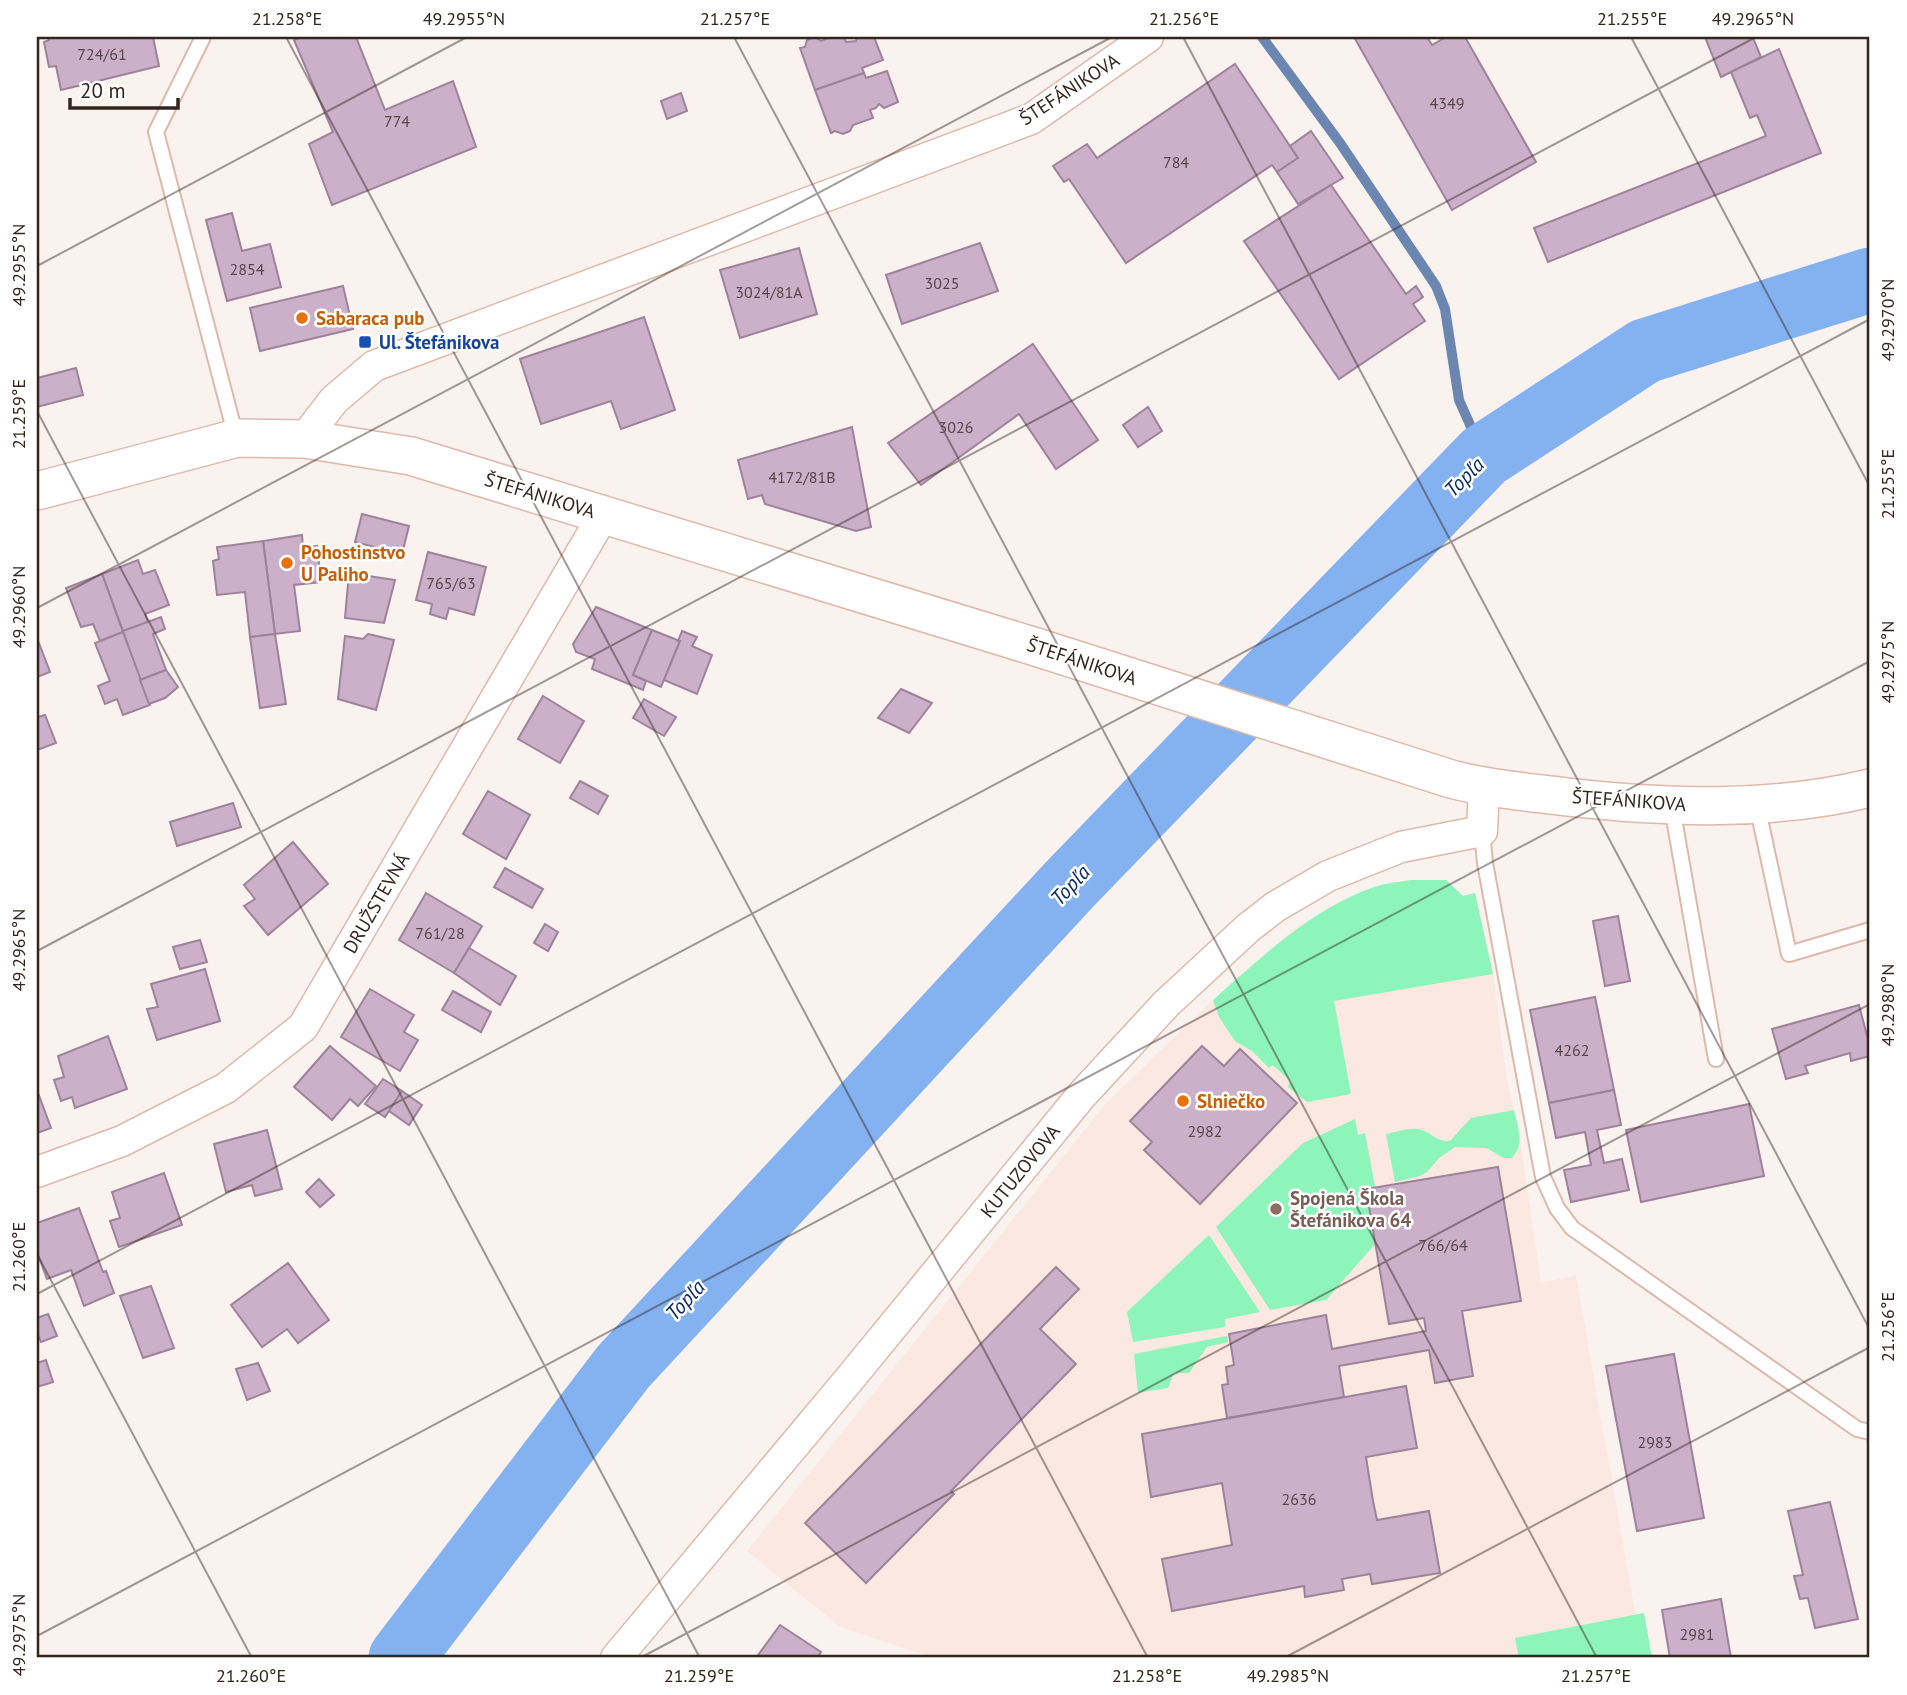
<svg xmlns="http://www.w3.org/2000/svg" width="1907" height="1695" viewBox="0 0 1907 1695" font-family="'PT Sans',sans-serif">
<rect width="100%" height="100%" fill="#faf2ef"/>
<!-- built -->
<polygon fill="#fbe8e1" points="1411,880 1446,880 1463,896 1475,893 1493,974 1505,1068 1520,1141 1541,1282 1576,1276 1643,1658 934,1658 840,1627 747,1551 1107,1102 1213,1000 1294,929 1349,898 1376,886"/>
<!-- green -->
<g fill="#8df5b9">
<path d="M 1411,880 L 1446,880 L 1463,896 L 1475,893 L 1493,974 L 1334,1001 L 1351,1094 L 1307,1102 L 1288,1087 L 1290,1081 L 1273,1065 L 1269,1068 L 1252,1051 L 1235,1041 L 1219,1017 L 1213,1000 C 1262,957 1311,909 1374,887 C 1386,883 1399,882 1411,880 Z"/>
<path d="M 1514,1110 C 1518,1127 1525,1144 1512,1158 L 1504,1158 L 1486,1148 L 1455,1147 L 1439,1158 L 1427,1172 L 1420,1176 L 1395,1182 L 1386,1134 C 1396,1132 1413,1126 1422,1130 C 1433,1134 1437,1142 1450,1141 L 1471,1118 Z"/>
<polygon points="1355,1119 1358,1135 1365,1133 1384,1234 1326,1300 1270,1310 1216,1227 1303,1143"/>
<polygon points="1209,1235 1260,1312 1225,1319 1225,1327 1133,1342 1127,1312"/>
<polygon points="1227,1336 1228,1342 1207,1347 1189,1373 1178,1373 1173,1375 1168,1388 1138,1393 1134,1354"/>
<polygon points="1644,1613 1652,1658 1519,1658 1515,1638"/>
</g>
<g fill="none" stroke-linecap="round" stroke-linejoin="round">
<!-- stream -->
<polyline stroke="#6b87b1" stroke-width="10" points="1262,37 1340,143 1436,286 1445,309 1459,400 1484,456"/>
<!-- river -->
<polyline stroke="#84b1f0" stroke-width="65" points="401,1658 623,1367 1069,885 1484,456 1645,351 1870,280"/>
</g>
<!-- building -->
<g fill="#ccafc8" stroke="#9e829a" stroke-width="2">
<polygon points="48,37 153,37 159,66 61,90 56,66 49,67 44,42 49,40"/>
<polygon points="302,37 356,37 385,110 453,81 476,147 332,205 309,144 333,132 294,40"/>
<polygon points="815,37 821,41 831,37 844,37 846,42 856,41 857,37 874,37 883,60 862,68 864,73 815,90 800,48 805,47 807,40"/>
<polygon points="1354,37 1427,37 1432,45 1446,37 1465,37 1536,162 1452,210"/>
<polygon points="1705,37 1757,37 1753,38 1761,57 1721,77"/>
<polygon points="1779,49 1821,153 1548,262 1534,228 1766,136 1757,115 1750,118 1731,72"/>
<polygon points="1235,64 1298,158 1277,172 1272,165 1126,263 1069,179 1064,182 1053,166 1087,144 1097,158"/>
<polygon points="887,71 898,102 884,108 879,104 876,108 870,110 873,118 853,125 850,131 843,134 835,131 831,133 815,90 864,73 866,78"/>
<polygon points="681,93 687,111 667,119 661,101"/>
<polygon points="1311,131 1343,178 1298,204 1277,172 1298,158 1290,146"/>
<polygon points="1331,185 1406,294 1416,286 1423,297 1413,304 1425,321 1339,379 1244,241"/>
<polygon points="232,213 242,251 270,244 281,287 227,301 206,220"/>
<polygon points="980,243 998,291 902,324 886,275"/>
<polygon points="799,248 817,314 740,338 720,270"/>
<polygon points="343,286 353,329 260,351 250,308"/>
<polygon points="644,317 675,410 621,429 611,401 541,424 520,359"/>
<polygon points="1033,344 1098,440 1056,469 1019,414 921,485 888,443"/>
<polygon points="76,368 83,395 37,407 37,378"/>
<polygon points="1148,407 1162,431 1138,447 1123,425"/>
<polygon points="852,427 871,527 856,531 765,504 762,495 748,499 738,460"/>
<polygon points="362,514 409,526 402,554 355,542"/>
<polygon points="302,535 303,548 317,546 321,582 294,585 300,631 275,634 263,541"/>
<polygon points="263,541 275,634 250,637 245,592 217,595 213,561 219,559 217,547"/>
<polygon points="428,552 486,567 474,615 449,608 446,619 430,614 432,604 416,600"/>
<polygon points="138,560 143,574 155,570 169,605 145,614 148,622 123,631 102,574"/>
<polygon points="349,573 395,580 384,623 345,618"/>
<polygon points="102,574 123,632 100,641 93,624 81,627 66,588"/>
<polygon points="596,607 652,630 633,675 646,681 643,690 592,669 595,659 576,652 573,644"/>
<polygon points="161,617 165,629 153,634 166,670 140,680 123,631"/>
<polygon points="652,630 680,641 661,687 633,675"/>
<polygon points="682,631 697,637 692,646 712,655 697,694 664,680 680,641 678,641"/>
<polygon points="123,632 150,705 123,715 117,699 105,704 98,686 110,681 95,643"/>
<polygon points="275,634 286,704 260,708 250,637"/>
<polygon points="368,634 394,640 376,710 338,699 345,636 363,639"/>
<polygon points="37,638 50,672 37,677"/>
<polygon points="166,670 178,687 165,698 149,704 140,680"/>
<polygon points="901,689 932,703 909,733 878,718"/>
<polygon points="543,696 584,721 560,763 518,739"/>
<polygon points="644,699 676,717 664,736 633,718"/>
<polygon points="37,714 38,717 45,715 56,743 37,750"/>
<polygon points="580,781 608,796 598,814 570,798"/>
<polygon points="488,791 530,815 506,859 463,834"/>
<polygon points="233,803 241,827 177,846 170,822"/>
<polygon points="293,842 328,884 268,935 244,906 255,899 244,885"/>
<polygon points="505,868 543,889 532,908 494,887"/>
<polygon points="426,893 482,926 454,973 399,940"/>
<polygon points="1618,916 1630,981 1605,986 1593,921"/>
<polygon points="545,924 558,932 548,951 534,943"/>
<polygon points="200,940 207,962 180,969 173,947"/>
<polygon points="469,948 516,976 500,1005 454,973"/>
<polygon points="205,969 220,1021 157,1040 147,1009 158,1007 151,984"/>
<polygon points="370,989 414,1015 404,1032 418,1040 400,1071 341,1037"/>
<polygon points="453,991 491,1012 481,1032 442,1010"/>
<polygon points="1595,997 1614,1090 1549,1103 1530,1010"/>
<polygon points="1859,1005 1870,1047 1870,1056 1851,1061 1850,1053 1805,1066 1808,1073 1786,1079 1772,1029"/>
<polygon points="108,1036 127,1089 75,1108 72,1097 61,1101 54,1080 64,1077 58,1056"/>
<polygon points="330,1046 376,1086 358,1106 350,1099 332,1120 294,1087"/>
<polygon points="1202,1046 1224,1066 1240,1049 1297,1103 1200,1204 1144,1150 1152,1142 1130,1121"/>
<polygon points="383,1079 402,1091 385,1117 365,1104"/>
<polygon points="37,1090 51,1128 37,1133"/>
<polygon points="1614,1090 1621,1125 1597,1130 1604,1163 1622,1159 1629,1190 1571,1202 1564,1170 1591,1165 1585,1132 1556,1138 1549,1103"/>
<polygon points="402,1091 422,1105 409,1125 389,1111"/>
<polygon points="1749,1104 1764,1176 1641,1202 1626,1130"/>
<polygon points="267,1130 282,1189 255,1196 252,1185 226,1192 214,1144"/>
<polygon points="1498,1167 1521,1301 1462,1311 1473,1376 1435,1383 1429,1350 1339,1366 1344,1397 1227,1418 1222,1385 1228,1384 1226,1367 1234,1365 1229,1334 1326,1315 1332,1349 1426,1331 1424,1318 1389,1324 1366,1189"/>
<polygon points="164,1173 182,1225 119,1247 110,1221 120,1218 112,1192"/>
<polygon points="319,1179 334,1195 320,1207 306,1192"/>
<polygon points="79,1208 103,1272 106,1271 114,1293 84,1306 71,1270 47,1279 37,1252 37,1223"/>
<polygon points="288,1263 329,1320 298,1343 287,1329 262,1347 231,1305"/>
<polygon points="1056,1267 1079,1289 1040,1329 1076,1364 951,1491 954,1494 866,1583 805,1523"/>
<polygon points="151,1286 174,1348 143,1358 120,1296"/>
<polygon points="48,1314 57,1336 41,1342 37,1332 37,1318"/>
<polygon points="1674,1354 1704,1518 1637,1531 1606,1366"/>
<polygon points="46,1360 53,1382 37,1387 37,1363"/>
<polygon points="258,1363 270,1391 247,1400 236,1369"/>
<polygon points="1406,1386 1417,1448 1366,1457 1373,1501 1377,1520 1429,1511 1440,1573 1372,1584 1370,1574 1342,1579 1344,1590 1305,1597 1304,1586 1172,1611 1162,1559 1232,1545 1222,1483 1151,1497 1142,1434"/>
<polygon points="1830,1502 1858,1619 1815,1628 1808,1598 1800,1599 1794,1576 1803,1575 1788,1511"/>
<polygon points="1721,1599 1731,1658 1670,1658 1662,1610"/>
<polygon points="780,1625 821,1652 817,1658 756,1658"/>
</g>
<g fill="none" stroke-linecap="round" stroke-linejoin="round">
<defs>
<g id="service">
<polyline points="203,37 156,132 236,437"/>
<polyline points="1757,805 1789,954 1870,930"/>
<polyline points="1672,807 1716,1059"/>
<polyline points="1482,831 1485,863 1543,1177 1557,1208 1572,1228 1857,1429 1870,1432"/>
</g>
<g id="minor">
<polyline points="304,439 334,400 374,366 1031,119 1148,37"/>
<polyline points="37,1172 122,1141 226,1088 303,1027 604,514"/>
<polyline points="616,1658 852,1376 1081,1096 1166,1004 1248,928 1275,907 1328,876 1401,847 1482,831 1484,787"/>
</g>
<path id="tertiary" d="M 37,491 L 237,438 L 304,439 L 411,456 L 1036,647 L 1451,779 C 1489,789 1528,792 1567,797 C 1666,808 1772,812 1870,788"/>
</defs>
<!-- service casing -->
<use href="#service" stroke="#deb9ab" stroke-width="18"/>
<!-- minor casing -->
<use href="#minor" stroke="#deb9ab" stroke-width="33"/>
<!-- tertiary casing -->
<use href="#tertiary" stroke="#deb9ab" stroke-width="40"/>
<!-- service -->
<use href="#service" stroke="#fff" stroke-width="14"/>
<!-- minor -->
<use href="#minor" stroke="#fff" stroke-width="30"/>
<!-- tertiary -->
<use href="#tertiary" stroke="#fff" stroke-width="37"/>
</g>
<!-- ticks -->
<path fill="none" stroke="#32241f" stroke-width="2" stroke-opacity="0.45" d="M 286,37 L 1148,1658M 734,37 L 1597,1658M 1183,37 L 1870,1330M 1631,37 L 1870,487M 37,266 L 467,37M 37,411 L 700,1658M 37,608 L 1112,37M 37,951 L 1756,37M 37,1254 L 252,1658M 37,1294 L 1870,319M 37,1636 L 1870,661M 640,1658 L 1870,1004M 1284,1658 L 1870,1347"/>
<!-- markers -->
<g fill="#e8710a" stroke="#fff" stroke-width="2.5">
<circle cx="302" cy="318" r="7"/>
<circle cx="287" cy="563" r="7"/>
<circle cx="1183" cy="1101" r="7"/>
</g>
<rect fill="#1a4fb4" stroke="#fff" stroke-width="2.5" x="358" y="335" width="14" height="14" rx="3.5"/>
<circle fill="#8d6e63" stroke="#fff" stroke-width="2.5" cx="1276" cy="1209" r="7"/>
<g text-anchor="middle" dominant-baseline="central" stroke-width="5" stroke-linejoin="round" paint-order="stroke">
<!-- number labels -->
<g font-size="16" fill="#584749">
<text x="102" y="54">724/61</text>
<text x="1447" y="103">4349</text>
<text x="397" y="121">774</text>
<text x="1176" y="162">784</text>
<text x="247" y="269">2854</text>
<text x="942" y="283">3025</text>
<text x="769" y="292">3024/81A</text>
<text x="956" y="427">3026</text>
<text x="802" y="477">4172/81B</text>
<text x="451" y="583">765/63</text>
<text x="440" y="933">761/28</text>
<text x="1572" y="1050">4262</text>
<text x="1205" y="1131">2982</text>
<text x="1443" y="1245">766/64</text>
<text x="1655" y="1442">2983</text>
<text x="1299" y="1499">2636</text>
<text x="1697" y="1634">2981</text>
</g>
<!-- street labels -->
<g font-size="19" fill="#32241f" stroke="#fff">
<text transform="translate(1069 89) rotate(-33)">ŠTEFÁNIKOVA</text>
<text transform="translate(540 495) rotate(17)">ŠTEFÁNIKOVA</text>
<text transform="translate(1082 661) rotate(18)">ŠTEFÁNIKOVA</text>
<text transform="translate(1629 800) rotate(4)">ŠTEFÁNIKOVA</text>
<text transform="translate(376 903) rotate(-60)">DRUŽSTEVNÁ</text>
<text transform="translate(1020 1171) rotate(-51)">KUTUZOVOVA</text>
</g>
<!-- food labels -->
<g font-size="19" font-weight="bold" fill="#c56008" stroke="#fff" text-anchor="start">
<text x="316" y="318">Sabaraca pub</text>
<text x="301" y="552">Pohostinstvo<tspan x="301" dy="22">U Paliho</tspan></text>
<text x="1197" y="1101">Slniečko</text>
</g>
<!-- transit labels -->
<g font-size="19" font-weight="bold" fill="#164399" stroke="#fff" text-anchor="start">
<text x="379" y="342">Ul. Štefánikova</text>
</g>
<!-- education labels -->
<g font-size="19" font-weight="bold" fill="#785e54" stroke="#fff" text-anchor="start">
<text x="1290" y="1198">Spojená Škola<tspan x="1290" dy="22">Štefánikova 64</tspan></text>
</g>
<!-- water labels -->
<g font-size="21" font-style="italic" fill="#062b5c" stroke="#fff">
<text transform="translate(1464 477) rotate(-45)">Topľa</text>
<text transform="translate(1070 885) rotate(-47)">Topľa</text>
<text transform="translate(685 1300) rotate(-47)">Topľa</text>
</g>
</g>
<!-- border -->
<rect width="1907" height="1695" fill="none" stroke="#ffffff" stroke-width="77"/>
<!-- scale -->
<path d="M70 98v10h108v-10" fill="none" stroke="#32241f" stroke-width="3.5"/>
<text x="80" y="98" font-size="21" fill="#32241f" stroke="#ffffff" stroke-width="5" paint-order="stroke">20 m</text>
<rect x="38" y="38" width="1830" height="1618" fill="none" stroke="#32241f" stroke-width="2.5"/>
<g font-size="18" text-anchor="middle" fill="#32241f">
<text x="287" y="25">21.258°E</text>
<text x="464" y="25">49.2955°N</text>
<text x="735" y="25">21.257°E</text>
<text x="1184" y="25">21.256°E</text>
<text x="1632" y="25">21.255°E</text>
<text x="1753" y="25">49.2965°N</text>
<text transform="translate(19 265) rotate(-90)" y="6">49.2955°N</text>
<text transform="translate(1888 320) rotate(-90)" y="6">49.2970°N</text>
<text transform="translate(19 414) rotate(-90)" y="6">21.259°E</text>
<text transform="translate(1888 484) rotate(-90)" y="6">21.255°E</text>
<text transform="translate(19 607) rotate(-90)" y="6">49.2960°N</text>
<text transform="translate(1888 662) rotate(-90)" y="6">49.2975°N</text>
<text transform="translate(19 950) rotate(-90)" y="6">49.2965°N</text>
<text transform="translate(1888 1005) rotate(-90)" y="6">49.2980°N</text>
<text transform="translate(19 1257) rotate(-90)" y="6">21.260°E</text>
<text transform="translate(1888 1327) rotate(-90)" y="6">21.256°E</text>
<text transform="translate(19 1635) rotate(-90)" y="6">49.2975°N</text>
<text x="251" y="1682">21.260°E</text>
<text x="699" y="1682">21.259°E</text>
<text x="1147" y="1682">21.258°E</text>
<text x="1288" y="1682">49.2985°N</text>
<text x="1596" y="1682">21.257°E</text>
</g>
</svg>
